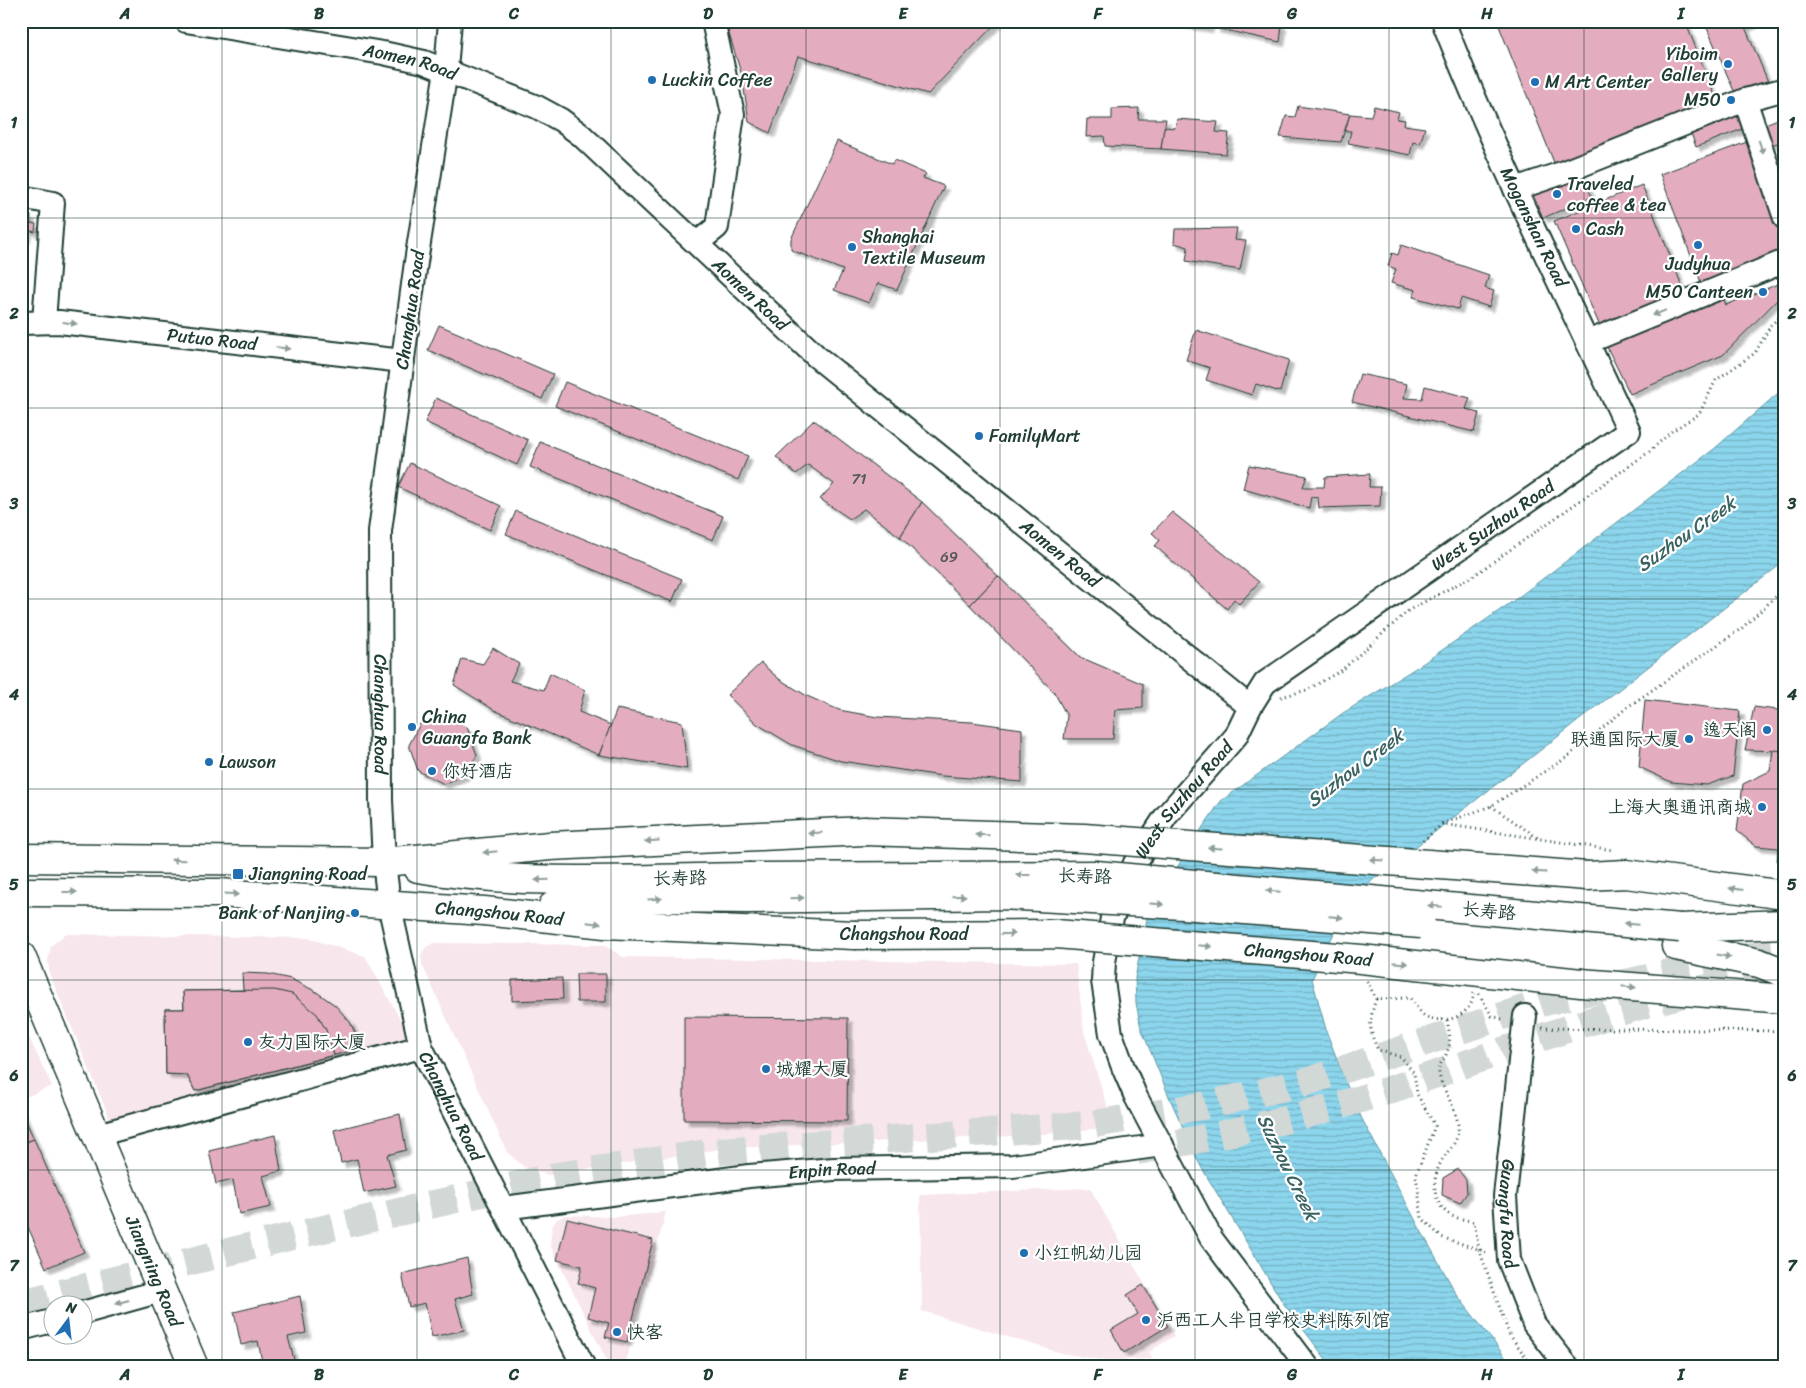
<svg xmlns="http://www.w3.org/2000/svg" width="1806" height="1388" viewBox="0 0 1806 1388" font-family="Sriracha,'LXGW WenKai TC',sans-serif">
<defs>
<pattern id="water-rules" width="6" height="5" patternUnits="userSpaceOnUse" patternTransform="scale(1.25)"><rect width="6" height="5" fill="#8cd6ed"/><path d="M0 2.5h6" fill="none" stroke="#72afc1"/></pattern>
<filter id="shadow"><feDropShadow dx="4.5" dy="4.5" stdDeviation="1" flood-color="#0004"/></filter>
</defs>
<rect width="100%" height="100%" fill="#fff"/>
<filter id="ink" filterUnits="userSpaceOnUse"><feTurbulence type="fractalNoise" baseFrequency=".02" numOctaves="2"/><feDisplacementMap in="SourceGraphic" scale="10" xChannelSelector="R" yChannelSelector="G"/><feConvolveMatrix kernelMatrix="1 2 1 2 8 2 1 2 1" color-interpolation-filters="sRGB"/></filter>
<g filter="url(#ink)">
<!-- built -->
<g fill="#f7e6ec">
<polygon points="65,934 308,938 365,956 413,1042 112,1124 50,975 48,961 51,946"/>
<polygon points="434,943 604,945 623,957 1076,964 1084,1032 1114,1127 1033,1135 728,1148 548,1175 524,1167 507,1152 422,964 421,955 426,947"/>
<polygon points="21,1021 52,1086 21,1099"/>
<polygon points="1090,1188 1174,1336 1149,1352 1153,1359 1102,1360 1061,1353 922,1311 920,1195"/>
<polygon points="666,1212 624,1367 610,1367 550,1245 552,1227 556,1220 565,1215 616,1217"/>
</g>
<!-- water -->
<polygon fill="url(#water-rules)" stroke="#6099a3" points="1785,387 1785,561 1352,896 1312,979 1327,1033 1348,1088 1362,1119 1420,1229 1457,1295 1513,1367 1332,1367 1283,1303 1200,1165 1170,1099 1141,1028 1136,1003 1135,978 1148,914 1198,834 1221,801 1343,713 1422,664 1516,599 1714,449"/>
<!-- building -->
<g fill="#e4acbf" stroke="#1f3d34" filter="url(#shadow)">
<polygon points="725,21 998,21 928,94 798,56 770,133 749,122 742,76"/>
<polygon points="1161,21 1209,21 1209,28"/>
<polygon points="1216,21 1273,21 1282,25 1280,42 1215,28"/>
<polygon points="1497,21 1685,21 1719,106 1557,170"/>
<polygon points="1704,21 1759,21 1745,27 1769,84 1737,98"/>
<polygon points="1298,106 1350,114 1341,142 1280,137 1286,116 1295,117"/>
<polygon points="1374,106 1399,112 1397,119 1405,120 1404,125 1425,128 1420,144 1413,142 1410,155 1348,143 1351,131 1345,131 1350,114 1371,116"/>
<polygon points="1139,108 1138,119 1166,119 1161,149 1105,146 1104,136 1086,137 1087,119 1112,119 1112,109"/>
<polygon points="1737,109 1745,128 1696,147 1689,128"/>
<polygon points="1785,116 1785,140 1772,145 1763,125"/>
<polygon points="1177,119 1218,122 1216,132 1229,133 1226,154 1161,149 1164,127 1175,128"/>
<polygon points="837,141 892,164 894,160 926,174 923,178 944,186 897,290 878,283 869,303 834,290 843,270 791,250 791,239"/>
<polygon points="1747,142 1785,244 1785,255 1702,285 1660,174"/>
<polygon points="1580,170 1592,197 1543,218 1531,190"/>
<polygon points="1642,185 1686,296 1602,331 1554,221"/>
<polygon points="21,214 31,216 30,223 36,224 35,232 27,230 25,239 21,239"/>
<polygon points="1237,228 1235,240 1246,241 1240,270 1186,261 1188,247 1174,243 1175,229"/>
<polygon points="1401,245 1489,275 1485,288 1494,291 1489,307 1461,298 1458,309 1413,297 1416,290 1391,283 1396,269 1388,266 1392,253 1398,255"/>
<polygon points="1783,282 1785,292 1723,355 1630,394 1604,341 1721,293 1726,305"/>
<polygon points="439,325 553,374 542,399 428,350"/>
<polygon points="1196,330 1289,360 1280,392 1256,384 1252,395 1206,380 1210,368 1186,360"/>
<polygon points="1360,374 1407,384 1404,398 1422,399 1425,386 1470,398 1466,409 1479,413 1474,432 1352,402"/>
<polygon points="565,382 748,456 738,480 555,406"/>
<polygon points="436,398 528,440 517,465 425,422"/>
<polygon points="814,420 922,502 900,537 864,509 850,519 820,499 834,484 808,465 796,474 776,457"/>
<polygon points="540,442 723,516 713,540 530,467"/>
<polygon points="410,463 501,506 490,530 398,487"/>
<polygon points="1249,465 1307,476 1303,487 1324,487 1325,477 1370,474 1369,487 1381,487 1380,506 1319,508 1318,498 1311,497 1309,508 1243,489"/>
<polygon points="922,502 998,576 970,605 900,537"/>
<polygon points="516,511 682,579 672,602 506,534"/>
<polygon points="1172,512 1259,582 1239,604 1234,599 1227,609 1155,546 1160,540 1152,533"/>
<polygon points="998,576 1080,657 1143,684 1143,708 1115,710 1113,739 1064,739 1067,716 1054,692 970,605"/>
<polygon points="493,648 519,664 510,681 544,690 550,673 585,690 579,712 611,725 599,755 494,710 454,685 462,659 483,664"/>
<polygon points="761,663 779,679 807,696 839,710 877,717 972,722 1022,729 1022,782 942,776 841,761 792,745 757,724 727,695"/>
<polygon points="1645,700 1740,711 1733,776 1707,785 1671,782 1639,767"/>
<polygon points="1754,707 1785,711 1785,751 1745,750"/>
<polygon points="617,709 682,722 687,769 599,755"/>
<polygon points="445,719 467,727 477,755 467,774 444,784 418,771 409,745 420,724"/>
<polygon points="1773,750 1785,751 1785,863 1777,862 1778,848 1756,846 1737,831 1743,784 1770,771"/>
<polygon points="242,973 268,974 291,979 315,991 335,1005 350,1022 362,1048 195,1091 187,1075 166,1074 165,1009 184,1009 183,991 243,990"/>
<polygon points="576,974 606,974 606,1002 577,1002"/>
<polygon points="562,978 563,999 512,1001 512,980"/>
<polygon points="274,990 292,994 317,1014 326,1030 334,1055 195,1091 187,1075 166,1074 165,1009 184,1009 183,991"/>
<polygon points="684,1017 848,1018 847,1121 684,1120"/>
<polygon points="21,1110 34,1139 21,1144"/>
<polygon points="400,1114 406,1150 387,1155 396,1186 364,1193 357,1159 341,1163 334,1130"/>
<polygon points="275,1135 281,1171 263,1176 271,1207 239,1214 233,1180 216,1184 209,1151"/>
<polygon points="34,1139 84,1252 46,1268 21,1211 21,1144"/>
<polygon points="1458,1169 1466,1180 1467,1193 1460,1203 1442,1195 1443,1178"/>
<polygon points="567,1219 653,1240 627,1342 605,1337 609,1323 588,1317 595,1288 578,1283 582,1266 557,1260"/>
<polygon points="467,1258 473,1294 455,1299 464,1330 432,1337 425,1303 409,1307 402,1274"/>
<polygon points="1143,1285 1168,1326 1124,1353 1111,1330 1138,1314 1127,1295"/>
<polygon points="300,1296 306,1333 288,1337 296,1367 263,1367 258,1341 241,1345 234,1312"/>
</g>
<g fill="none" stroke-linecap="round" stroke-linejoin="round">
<!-- highway-tunnel -->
<g stroke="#d2d8d6" stroke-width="28" stroke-dasharray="28 14" stroke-linecap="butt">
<path d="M 1137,1151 C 1233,1134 1327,1112 1419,1080 C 1540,1039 1658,992 1785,973"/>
<polyline points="21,1303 293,1236 557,1176 722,1151 1088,1125 1202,1106 1306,1082 1544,1002 1733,958 1785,952"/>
</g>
<defs>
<g id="minor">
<path id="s1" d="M 186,21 L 383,53 L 424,62 L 537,107 L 561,120 L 581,135 L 817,357 L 1250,707"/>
<path id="s2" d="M 450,21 L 446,70 L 416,262 L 380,531 L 381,800 L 384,862 L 389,904 L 421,1047 L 584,1367"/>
<polyline points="1745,100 1785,218"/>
<polyline points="1515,189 1559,174 1745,100 1785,89"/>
<polyline points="21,197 53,203 44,321"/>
<polyline points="697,243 717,227 733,114 713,21"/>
<path id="s3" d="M 21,323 L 59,322 L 403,361"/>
<polyline points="1588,342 1785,261"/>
<path id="s4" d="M 1525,1016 L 1505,1196 L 1509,1260 L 1534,1324 L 1568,1367"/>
<polyline points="97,1135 421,1047"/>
<path id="s5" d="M 503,1208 L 749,1176 L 834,1169 L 1013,1166 L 1162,1145"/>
<polyline points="82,1313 161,1291"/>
<polyline points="21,1329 52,1321"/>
<path id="s6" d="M 1308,1367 L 1211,1238 L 1136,1097 L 1123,1067 L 1111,1034 L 1103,981 L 1104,962 L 1112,918 L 1135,863 L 1166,816 L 1236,736 L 1250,707 L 1265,683 L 1629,431 C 1566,295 1498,161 1443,21"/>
</g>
<g id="major">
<polyline points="21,858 384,862 550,846 864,831"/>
<path d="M 418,868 C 526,887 638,878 748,877"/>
<polyline points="1587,876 1626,874 1785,895"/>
<path id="s7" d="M 21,892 L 219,893 L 484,911 L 605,924 L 854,935"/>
<polyline points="553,906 659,898 748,899"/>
<polyline points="1680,928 1785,924"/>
<polyline points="1676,946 1759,963 1785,973"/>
<path id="s8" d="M 21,956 L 194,1367"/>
<polyline points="1581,983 1785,999"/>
</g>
</defs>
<!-- minor casing -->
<use href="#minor" stroke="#1f3d34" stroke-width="26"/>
<!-- major casing -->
<use href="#major" stroke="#1f3d34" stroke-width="31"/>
<!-- path -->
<g stroke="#1f3d34" stroke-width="3" stroke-dasharray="1 4" stroke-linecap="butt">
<polyline points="1281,697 1307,690 1342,670 1409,610 1473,576 1649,452 1672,431 1699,414 1716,380 1755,353 1771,325 1785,312"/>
<polyline points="1491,806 1538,838"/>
<polyline points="1442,824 1491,806 1566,758 1629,706 1742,628 1785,588"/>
<polyline points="1423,841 1442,824 1613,850"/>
<path d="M 1367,981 L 1376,999 C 1369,1021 1368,1029 1378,1050 L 1401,1057 L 1414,1073 L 1417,1094 L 1435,1126 L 1416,1175 L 1422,1218 L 1441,1237 L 1490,1253"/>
<polyline points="1479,994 1492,1016 1505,1020"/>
<path d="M 1376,999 L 1410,998 C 1414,1003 1420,1013 1425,1016 C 1445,1026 1472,1016 1474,993"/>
<path d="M 1447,1020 C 1450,1036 1452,1042 1445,1057 C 1443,1060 1440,1064 1439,1067 C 1436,1085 1461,1109 1458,1133 C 1456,1145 1446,1152 1441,1162 C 1431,1180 1432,1205 1452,1216 C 1459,1219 1468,1220 1474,1222 L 1479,1249 L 1509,1334 L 1533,1367"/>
<polyline points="1542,1028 1785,1031"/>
</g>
<!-- minor -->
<use href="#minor" stroke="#fff" stroke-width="22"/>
<!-- major -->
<use href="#major" stroke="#fff" stroke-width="28"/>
<defs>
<g id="major-bridge">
<polyline points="864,831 1084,838 1587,876"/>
<polyline points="748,877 1096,875 1680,928"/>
<polyline points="748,899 1000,895 1183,905 1421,924"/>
<path id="s9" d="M 854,935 L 1056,934 L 1361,959 L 1581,983"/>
</g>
</defs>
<!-- major-bridge casing -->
<use href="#major-bridge" stroke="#1f3d34" stroke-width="31" stroke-linecap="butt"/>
<!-- major-bridge -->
<use href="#major-bridge" stroke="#fff" stroke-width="28"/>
</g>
<!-- one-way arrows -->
<defs><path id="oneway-solid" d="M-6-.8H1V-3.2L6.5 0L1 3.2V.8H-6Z" transform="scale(1.25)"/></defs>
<g fill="#8f9e9a">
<use href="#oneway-solid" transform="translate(1761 147) rotate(72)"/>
<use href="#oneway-solid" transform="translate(1659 313) rotate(158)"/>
<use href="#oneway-solid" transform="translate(70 323) rotate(7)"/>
<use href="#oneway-solid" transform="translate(283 348) rotate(7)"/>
<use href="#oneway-solid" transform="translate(815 833) rotate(177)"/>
<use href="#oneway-solid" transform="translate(982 835) rotate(-178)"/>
<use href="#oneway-solid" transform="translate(652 841) rotate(177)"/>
<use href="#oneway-solid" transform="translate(1215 848) rotate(-176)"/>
<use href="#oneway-solid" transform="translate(490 852) rotate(174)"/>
<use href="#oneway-solid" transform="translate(178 860) rotate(-179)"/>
<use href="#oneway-solid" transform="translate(1377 860) rotate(-176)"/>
<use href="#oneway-solid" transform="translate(1539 872) rotate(-176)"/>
<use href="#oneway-solid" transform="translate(1023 875) rotate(180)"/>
<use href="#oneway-solid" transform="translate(542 880) rotate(179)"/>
<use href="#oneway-solid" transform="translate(1736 889) rotate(-173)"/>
<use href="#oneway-solid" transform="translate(1273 891) rotate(-175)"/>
<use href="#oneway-solid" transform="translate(70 892)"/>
<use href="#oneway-solid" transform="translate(232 894) rotate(4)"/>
<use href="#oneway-solid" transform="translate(959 896) rotate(-1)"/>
<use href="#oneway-solid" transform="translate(797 898) rotate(-1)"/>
<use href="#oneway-solid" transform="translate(655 899) rotate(-3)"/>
<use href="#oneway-solid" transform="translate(1157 904) rotate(3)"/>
<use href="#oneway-solid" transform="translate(1435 906) rotate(-175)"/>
<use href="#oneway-solid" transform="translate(1336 917) rotate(5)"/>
<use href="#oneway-solid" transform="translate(594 923) rotate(6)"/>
<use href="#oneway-solid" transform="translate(1631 924) rotate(-175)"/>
<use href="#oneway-solid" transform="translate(1008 934)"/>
<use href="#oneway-solid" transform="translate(1205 946) rotate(5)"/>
<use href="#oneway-solid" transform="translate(1724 956) rotate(12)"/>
<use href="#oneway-solid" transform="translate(1401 963) rotate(6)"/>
<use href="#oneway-solid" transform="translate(1629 987) rotate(5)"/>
<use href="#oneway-solid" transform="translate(122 1302) rotate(165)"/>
</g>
</g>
<!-- grid -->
<path fill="none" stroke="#1f3d34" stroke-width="1" stroke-opacity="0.55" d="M 222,21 L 222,1367M 417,21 L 417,1367M 611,21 L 611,1367M 806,21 L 806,1367M 1000,21 L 1000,1367M 1195,21 L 1195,1367M 1389,21 L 1389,1367M 1584,21 L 1584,1367M 21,218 L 1785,218M 21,408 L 1785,408M 21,599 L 1785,599M 21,789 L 1785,789M 21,980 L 1785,980M 21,1170 L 1785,1170"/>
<!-- markers -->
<g fill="#1f6fb2" stroke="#fff" stroke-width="2">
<circle cx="1728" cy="64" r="5"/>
<circle cx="652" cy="80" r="5"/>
<circle cx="1535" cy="82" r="5"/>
<circle cx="1731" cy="100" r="5"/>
<circle cx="1557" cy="194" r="5"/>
<circle cx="1576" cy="229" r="5"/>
<circle cx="1698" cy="245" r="5"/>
<circle cx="852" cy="247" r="5"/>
<circle cx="1763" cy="292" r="5"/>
<circle cx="979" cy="436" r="5"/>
<circle cx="412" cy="727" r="5"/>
<circle cx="1767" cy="730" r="5"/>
<circle cx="1689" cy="739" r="5"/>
<circle cx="209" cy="762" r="5"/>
<circle cx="432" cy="771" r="5"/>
<circle cx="1762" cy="807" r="5"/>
<rect x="232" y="868" width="12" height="12" rx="2.5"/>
<circle cx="355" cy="913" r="5"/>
<circle cx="248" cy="1042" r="5"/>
<circle cx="766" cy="1069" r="5"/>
<circle cx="1024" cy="1253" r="5"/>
<circle cx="1146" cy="1320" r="5"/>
<circle cx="617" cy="1332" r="5"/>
</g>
<g text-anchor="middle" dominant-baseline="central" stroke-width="4.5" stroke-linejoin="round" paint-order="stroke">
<!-- number labels -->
<g font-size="15" fill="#505957">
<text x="859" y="479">71</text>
<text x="949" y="557">69</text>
</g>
<!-- poi labels -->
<g font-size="18" fill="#1f3d34" stroke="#fff" text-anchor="start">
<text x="1718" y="54" text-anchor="end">Yiboim<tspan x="1718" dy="21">Gallery</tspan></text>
<text x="662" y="80">Luckin Coffee</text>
<text x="1545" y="82">M Art Center</text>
<text x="1721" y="100" text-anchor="end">M50</text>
<text x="1567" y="184">Traveled<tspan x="1567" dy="21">coffee &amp; tea</tspan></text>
<text x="1586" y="229">Cash</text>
<text x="862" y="237">Shanghai<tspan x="862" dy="21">Textile Museum</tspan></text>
<text x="1698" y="264" text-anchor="middle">Judyhua</text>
<text x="1753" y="292" text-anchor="end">M50 Canteen</text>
<text x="989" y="436">FamilyMart</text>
<text x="422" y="717">China<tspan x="422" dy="21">Guangfa Bank</tspan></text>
<text x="1757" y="730" text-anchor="end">逸天阁</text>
<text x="1679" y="739" text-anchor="end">联通国际大厦</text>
<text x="219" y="762">Lawson</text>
<text x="442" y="771">你好酒店</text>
<text x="1752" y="807" text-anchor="end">上海大奥通讯商城</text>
<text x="249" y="874">Jiangning Road</text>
<text x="345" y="913" text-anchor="end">Bank of Nanjing</text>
<text x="258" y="1042">友力国际大厦</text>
<text x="776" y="1069">城耀大厦</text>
<text x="1034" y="1253">小红帆幼儿园</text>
<text x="1156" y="1320">沪西工人半日学校史料陈列馆</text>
<text x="627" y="1332">快客</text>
</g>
<!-- street labels -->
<g font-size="18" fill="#1f3d34" stroke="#fff">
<text stroke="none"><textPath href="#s1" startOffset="228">Aomen Road</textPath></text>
<text transform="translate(1534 227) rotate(64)">Moganshan Road</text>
<text stroke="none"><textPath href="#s1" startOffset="648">Aomen Road</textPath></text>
<text transform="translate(410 310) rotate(-82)">Changhua Road</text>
<text stroke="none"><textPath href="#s3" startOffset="192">Putuo Road</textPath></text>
<text stroke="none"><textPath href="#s6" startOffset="1066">West Suzhou Road</textPath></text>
<text stroke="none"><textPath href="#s1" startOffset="1052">Aomen Road</textPath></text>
<text stroke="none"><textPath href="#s2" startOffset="698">Changhua Road</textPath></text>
<text stroke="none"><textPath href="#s6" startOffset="646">West Suzhou Road</textPath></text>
<text transform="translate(1085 876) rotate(2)">长寿路</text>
<text transform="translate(680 878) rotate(-1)">长寿路</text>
<text transform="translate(1489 911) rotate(5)">长寿路</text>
<text stroke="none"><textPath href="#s7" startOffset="479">Changshou Road</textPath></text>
<text x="904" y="934">Changshou Road</text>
<text stroke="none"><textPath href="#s9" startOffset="455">Changshou Road</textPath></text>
<text stroke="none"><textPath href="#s2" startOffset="1101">Changhua Road</textPath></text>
<text stroke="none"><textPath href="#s5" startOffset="331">Enpin Road</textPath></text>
<text stroke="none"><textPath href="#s4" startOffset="199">Guangfu Road</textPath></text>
<text stroke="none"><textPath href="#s8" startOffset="342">Jiangning Road</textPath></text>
</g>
<!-- water labels -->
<g font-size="19" font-style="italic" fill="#3a6362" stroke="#fff">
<text transform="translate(1686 534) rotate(-35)">Suzhou Creek</text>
<text transform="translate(1355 768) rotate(-37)">Suzhou Creek</text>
<text transform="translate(1288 1167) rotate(64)">Suzhou Creek</text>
</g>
</g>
<!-- margin -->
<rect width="1806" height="1388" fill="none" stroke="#fff" stroke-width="55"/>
<!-- north arrow -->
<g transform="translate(68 1320) rotate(15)"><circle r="24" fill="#ffffff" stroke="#a5b1ae"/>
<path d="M0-4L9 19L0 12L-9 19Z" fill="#1f6fb2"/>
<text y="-8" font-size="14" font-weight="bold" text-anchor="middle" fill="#1f3d34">N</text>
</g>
<rect x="28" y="28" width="1750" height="1332" fill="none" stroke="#1f3d34" stroke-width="2"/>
<g font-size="16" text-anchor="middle" font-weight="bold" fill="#1f3d34">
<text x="125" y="19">A</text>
<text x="319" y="19">B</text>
<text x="514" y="19">C</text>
<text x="708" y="19">D</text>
<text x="903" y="19">E</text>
<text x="1098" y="19">F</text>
<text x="1292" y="19">G</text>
<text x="1487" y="19">H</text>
<text x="1681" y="19">I</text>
<text x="14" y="128">1</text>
<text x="1792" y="128">1</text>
<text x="14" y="319">2</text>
<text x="1792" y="319">2</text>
<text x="14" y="509">3</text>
<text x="1792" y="509">3</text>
<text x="14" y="700">4</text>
<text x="1792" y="700">4</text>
<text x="14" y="890">5</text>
<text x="1792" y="890">5</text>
<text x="14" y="1081">6</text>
<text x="1792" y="1081">6</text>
<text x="14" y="1271">7</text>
<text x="1792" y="1271">7</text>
<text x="125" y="1380">A</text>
<text x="319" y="1380">B</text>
<text x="514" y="1380">C</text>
<text x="708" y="1380">D</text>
<text x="903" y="1380">E</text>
<text x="1098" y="1380">F</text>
<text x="1292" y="1380">G</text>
<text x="1487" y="1380">H</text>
<text x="1681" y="1380">I</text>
</g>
</svg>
